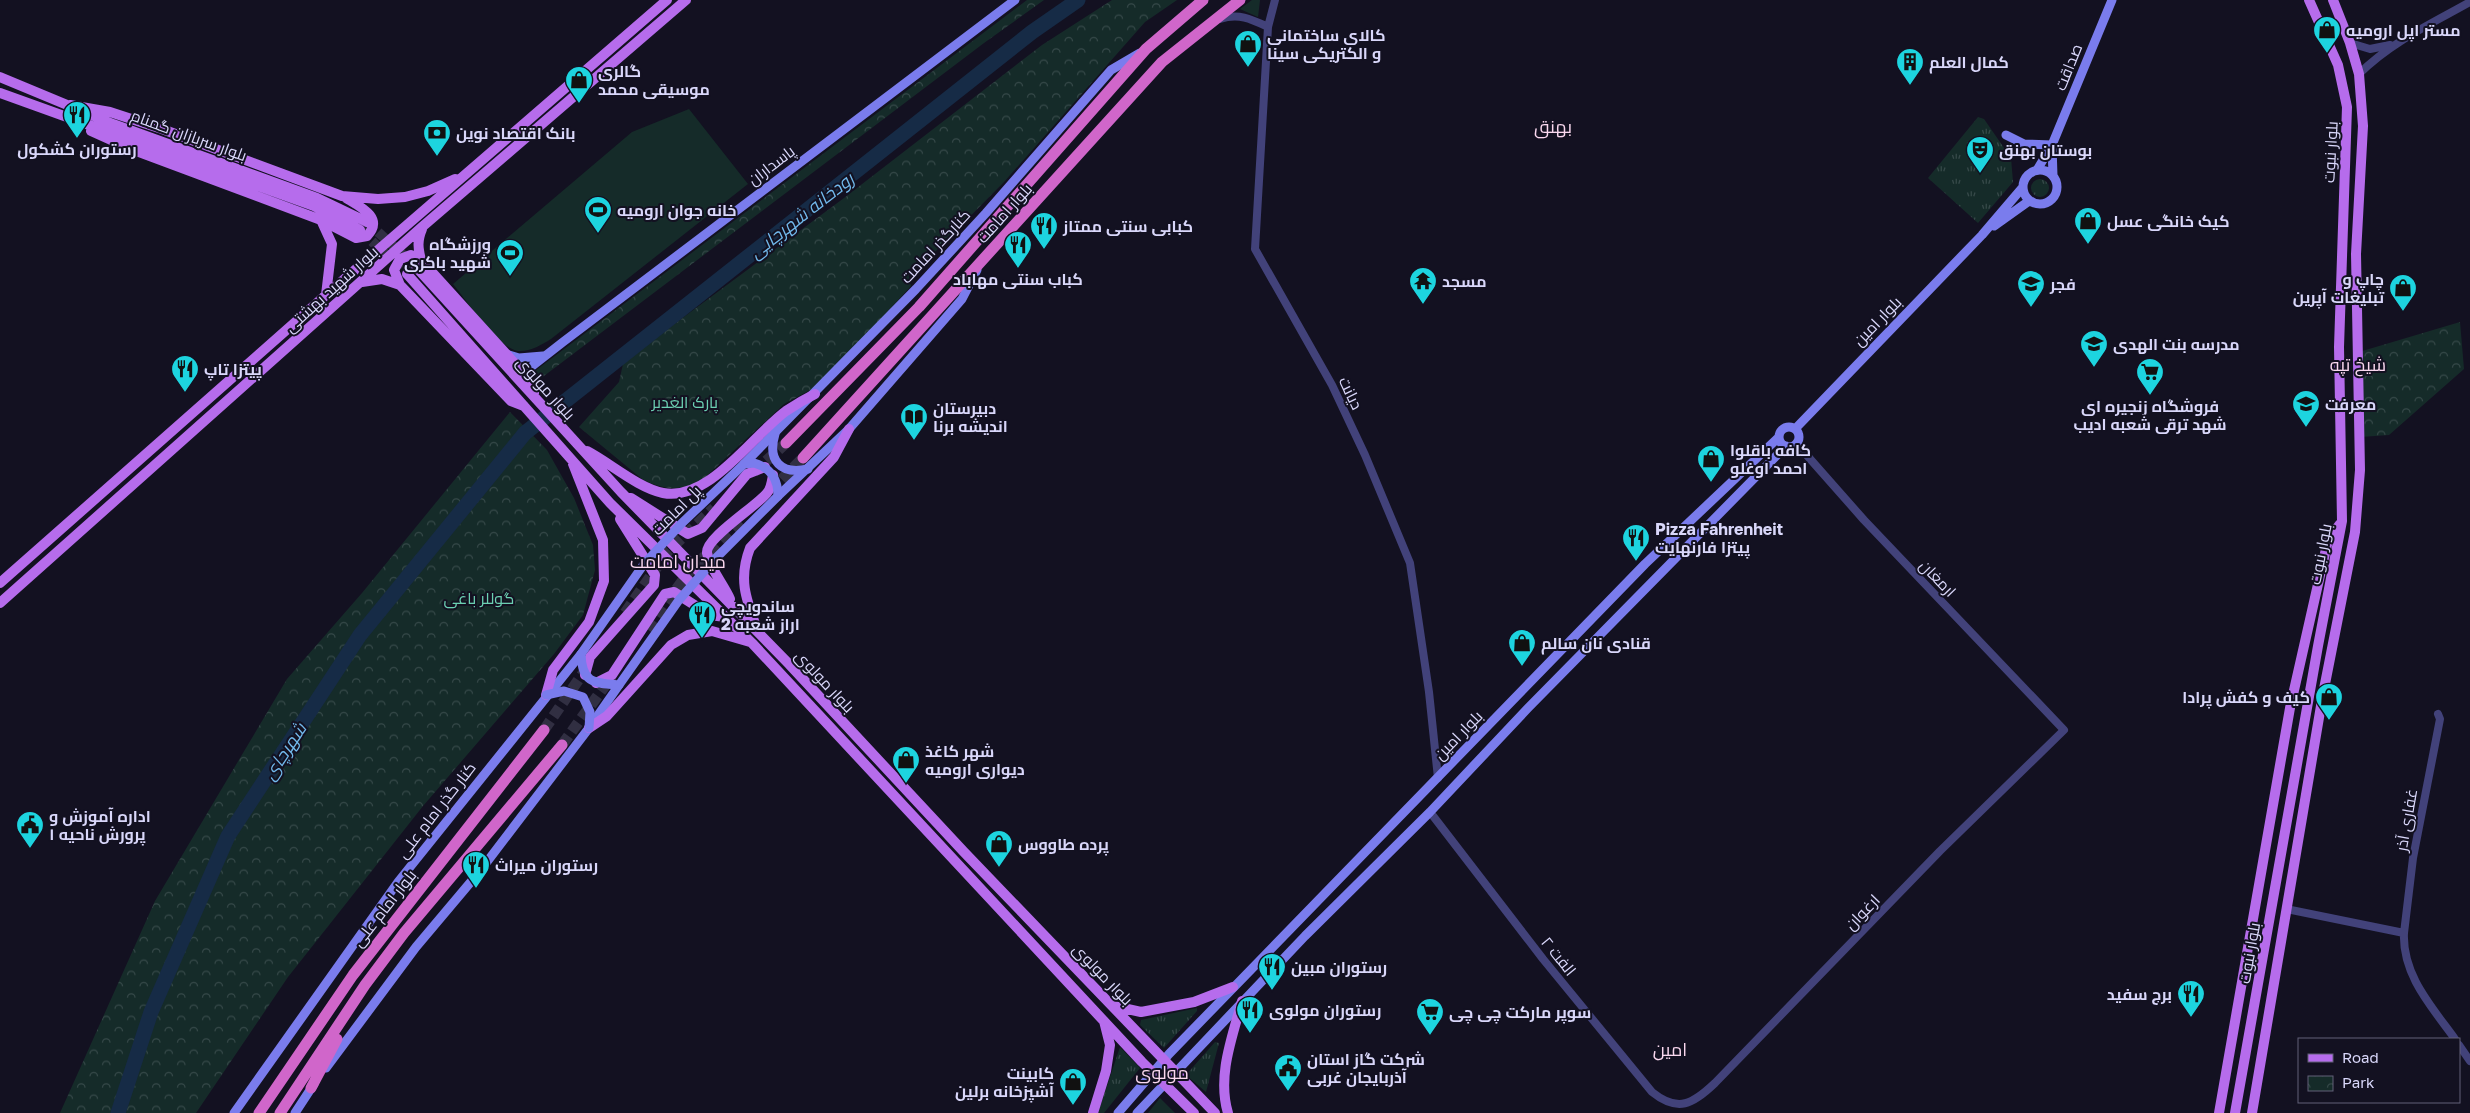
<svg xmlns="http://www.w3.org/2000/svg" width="2470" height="1113" viewBox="0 0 2470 1113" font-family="'Golos Text',Cairo,sans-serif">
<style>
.grass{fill:url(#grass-tufts)}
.park{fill:url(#park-crowns)}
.garden{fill:#152b29}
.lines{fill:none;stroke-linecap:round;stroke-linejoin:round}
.river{stroke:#162b46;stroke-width:15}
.primary-tunnel{stroke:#312f42;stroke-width:10;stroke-dasharray:10 5;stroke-linecap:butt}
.trunk-tunnel{stroke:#312f42;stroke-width:11;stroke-dasharray:11 5.5;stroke-linecap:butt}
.tertiary{stroke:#42427a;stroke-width:8}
.secondary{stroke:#7a7ced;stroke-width:9}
.primary{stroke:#b66cec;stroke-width:10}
.trunk{stroke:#d066ca;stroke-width:11}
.secondary-bridge{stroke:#7a7ced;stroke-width:9}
.labels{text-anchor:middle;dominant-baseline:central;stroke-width:4;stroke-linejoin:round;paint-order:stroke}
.poi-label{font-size:16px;font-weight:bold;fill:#d9d7fa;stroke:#131121;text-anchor:start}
.street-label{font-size:16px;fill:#d9d7fa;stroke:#131121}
.park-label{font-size:16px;fill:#6cd0b3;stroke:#131121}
.neighbourhood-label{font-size:18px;fill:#fad8ef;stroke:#131121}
.water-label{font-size:18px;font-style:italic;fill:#72b9ec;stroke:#131121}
</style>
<defs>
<pattern id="grass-tufts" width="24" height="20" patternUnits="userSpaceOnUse" patternTransform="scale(1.25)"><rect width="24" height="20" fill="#152b29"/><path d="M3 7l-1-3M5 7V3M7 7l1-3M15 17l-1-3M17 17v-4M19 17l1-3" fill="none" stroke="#364949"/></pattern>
<pattern id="park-crowns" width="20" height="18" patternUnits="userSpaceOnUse" patternTransform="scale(1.25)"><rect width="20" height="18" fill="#152b29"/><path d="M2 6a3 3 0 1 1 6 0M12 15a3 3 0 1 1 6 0" fill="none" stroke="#364949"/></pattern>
</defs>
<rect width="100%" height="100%" fill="#131121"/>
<path class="grass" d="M1252,0H1260L1258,17L1240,9Z
M1978,117L1984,119L2011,158L2013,182L1978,223L1928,178Z
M2031 188a9 9 0 1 1 18 0a9 9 0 1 1-18 0Z
M1197,1008V1011L1164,1048L1140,1025L1141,1020Z
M1215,1042L1219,1043L1206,1092L1186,1075Z
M1120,1047L1140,1068L1104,1113H1098Z
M1160,1098L1175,1113H1148Z"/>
<path class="park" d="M1027,0H1044L984,43L536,382L531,374Z
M1112,0H1177L1145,22L1004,182L927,260H920L912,266L908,273L911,286L846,357L812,389L784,404L700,482C679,491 663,490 642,479L579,427L619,382L623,364L630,357L844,198L1042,45Z
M2460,322L2464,369L2389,435L2360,437L2359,352Z
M510,412L547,450L574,498L593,545L595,570L583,615L554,654L423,806L288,977L196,1113H60L155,901L287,679L362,593Z"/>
<path class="garden" d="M689,109L748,184L551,339C541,345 530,352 518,351C498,348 466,300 453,284L632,132Z"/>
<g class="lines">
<path class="river" d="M118,1113L151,1012L228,836L360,635L525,433L1032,32L1078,0"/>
<path class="primary-tunnel" d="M367,222L416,267
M361,231L407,274"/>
<path class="trunk-tunnel" d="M754,472L786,443
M770,491L803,458
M625,613L668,551L714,508
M647,629L689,572L741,520
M544,730L588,666
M562,745L612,676"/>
<path class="tertiary" d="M1275,0L1268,27L1255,249L1332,385L1365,455L1410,563L1429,692L1438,778
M1220,19C1239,13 1251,19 1268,27
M2350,43L2370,49L2390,45
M2359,74C2391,42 2431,24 2470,2
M1430,812L1543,959L1652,1092C1678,1113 1693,1104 1715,1083L1940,851L2064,730L1864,520L1796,443
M2286,909L2404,933C2402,975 2432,1007 2455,1039
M2404,933L2413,858L2440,719L2438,714
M2459,1045L2470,1061"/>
<path class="secondary" d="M2006,135L2024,144L2052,145
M2052,146L2053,176
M2023 187a17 17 0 1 1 34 0a17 17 0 1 1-34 0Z
M2037,170L2052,145L2112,0
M1994,226L2029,201
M506,354L519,358L543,356
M527,377L531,367L563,342L1015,0
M1779 437a10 10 0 1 1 20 0a10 10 0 1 1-20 0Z
M1795,429L1982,235L2023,187
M744,464L916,289L986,213L1111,70L1140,53
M778,496L849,429L962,299L977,270
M326,1068L416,947L480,871L589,728L619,685
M234,1113L398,882L581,654
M295,1113L314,1084
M1118,1113L1169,1054L1645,564L1779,437
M1137,1113L1305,936L1430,812L1528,708L1786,446"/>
<path class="primary" d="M0,77L113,124L317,198L367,222
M0,93L314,206L360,230
M70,105L110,112L162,129L342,196L378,199L405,197L428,191L455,179
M91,131L131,149L321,220L332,244L326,295
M321,220L356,238L367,236C384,218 361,207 346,198
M422,229C417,241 418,248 421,260L527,377L534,393
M416,267L621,492L789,664L964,852L1215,1113
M407,274L610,503L752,643L1142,1062L1194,1113
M362,282L382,279L400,285L511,401L524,406
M400,285L394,270L400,259L411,255L421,260
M587,451C610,463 638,488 663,493C709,502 752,436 786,411C795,405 805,399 815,394
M631,498L688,534L702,528L747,474L765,467
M0,583L326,295L667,0
M730,599C724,585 710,569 707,553C705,538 757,506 767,493C771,489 772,481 773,475
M0,603L422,227L686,0
M757,629C746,599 738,579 750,548L834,457L849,429
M585,675L590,657L654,585L655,575L620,519
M596,683L612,675L665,594L674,592L710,615L725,617
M546,695L553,670L589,622L604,581L603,540L573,464
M589,728L607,716L671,645L688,635L712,631L750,642
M1114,1006L1141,1012L1194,1002L1233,987
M1093,1113L1106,1071L1110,1045L1104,1021
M1228,1113C1217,1076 1232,1038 1242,1001
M2219,1113L2290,708L2328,540L2340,524
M2235,1113L2318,646L2342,521L2339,347L2347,107L2338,65L2309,0
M2252,1113L2323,694L2355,532L2360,470L2356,254L2363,126L2359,74L2350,43L2333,0"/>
<path class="trunk" d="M786,443L919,307L1146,49L1203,0
M803,458L1162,62L1240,0
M311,1088L337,1039
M259,1113L353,975L544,730
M280,1113L365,985L404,933L562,745"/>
<path class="secondary-bridge" d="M775,434C767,461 781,475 808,469
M754,463C771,468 778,479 778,496L715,559L679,600L619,685C593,683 582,683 581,654L644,564L682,523L744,464Z
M546,695L564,691L583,697L590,712L589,728"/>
</g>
<defs>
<symbol id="shop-pin" viewBox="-11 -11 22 30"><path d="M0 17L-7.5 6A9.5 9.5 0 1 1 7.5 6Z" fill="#1dd4df" stroke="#131121"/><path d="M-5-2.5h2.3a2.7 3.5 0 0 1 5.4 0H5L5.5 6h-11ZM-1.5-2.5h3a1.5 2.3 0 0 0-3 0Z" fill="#111"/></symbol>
<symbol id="building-pin" viewBox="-11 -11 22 30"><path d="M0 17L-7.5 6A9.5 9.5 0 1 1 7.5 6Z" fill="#1dd4df" stroke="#131121"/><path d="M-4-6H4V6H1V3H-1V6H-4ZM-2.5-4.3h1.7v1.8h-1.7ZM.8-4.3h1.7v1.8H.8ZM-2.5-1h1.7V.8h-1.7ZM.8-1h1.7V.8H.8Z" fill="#111"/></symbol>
<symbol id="restaurant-pin" viewBox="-11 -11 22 30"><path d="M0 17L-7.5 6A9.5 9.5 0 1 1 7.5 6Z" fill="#1dd4df" stroke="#131121"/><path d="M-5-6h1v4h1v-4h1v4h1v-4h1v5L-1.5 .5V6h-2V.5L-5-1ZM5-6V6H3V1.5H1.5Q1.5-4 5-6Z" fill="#111"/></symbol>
<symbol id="bank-pin" viewBox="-11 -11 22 30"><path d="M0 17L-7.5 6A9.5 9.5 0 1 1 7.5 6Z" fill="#1dd4df" stroke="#131121"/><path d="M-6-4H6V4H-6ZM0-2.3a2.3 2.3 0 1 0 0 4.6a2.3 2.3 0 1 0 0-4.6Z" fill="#111"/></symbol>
<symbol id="theatre-pin" viewBox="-11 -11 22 30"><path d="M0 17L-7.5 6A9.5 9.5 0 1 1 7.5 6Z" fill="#1dd4df" stroke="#131121"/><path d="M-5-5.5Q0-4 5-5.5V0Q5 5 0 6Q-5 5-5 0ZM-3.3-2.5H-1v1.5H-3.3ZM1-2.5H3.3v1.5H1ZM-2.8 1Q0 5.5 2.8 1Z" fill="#111"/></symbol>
<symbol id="stadium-pin" viewBox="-11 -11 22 30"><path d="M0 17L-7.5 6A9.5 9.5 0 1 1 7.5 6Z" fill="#1dd4df" stroke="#131121"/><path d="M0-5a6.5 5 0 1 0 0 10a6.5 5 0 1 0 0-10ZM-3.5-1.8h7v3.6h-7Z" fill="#111"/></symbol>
<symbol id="temple-pin" viewBox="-11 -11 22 30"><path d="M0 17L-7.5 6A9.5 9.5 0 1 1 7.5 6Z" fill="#1dd4df" stroke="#131121"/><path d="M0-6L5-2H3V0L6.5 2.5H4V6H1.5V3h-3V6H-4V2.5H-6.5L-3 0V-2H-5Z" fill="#111"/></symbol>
<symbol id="school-pin" viewBox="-11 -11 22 30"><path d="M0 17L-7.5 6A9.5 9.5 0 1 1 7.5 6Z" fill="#1dd4df" stroke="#131121"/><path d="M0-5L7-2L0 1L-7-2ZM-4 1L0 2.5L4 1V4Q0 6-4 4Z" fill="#111"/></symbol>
<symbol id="supermarket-pin" viewBox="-11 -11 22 30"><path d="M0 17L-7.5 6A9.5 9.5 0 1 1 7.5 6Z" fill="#1dd4df" stroke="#131121"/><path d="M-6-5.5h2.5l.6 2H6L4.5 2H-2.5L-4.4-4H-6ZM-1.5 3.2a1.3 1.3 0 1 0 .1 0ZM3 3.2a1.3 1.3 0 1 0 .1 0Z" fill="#111"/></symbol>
<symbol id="library-pin" viewBox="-11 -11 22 30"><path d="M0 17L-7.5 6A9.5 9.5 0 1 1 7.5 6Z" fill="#1dd4df" stroke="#131121"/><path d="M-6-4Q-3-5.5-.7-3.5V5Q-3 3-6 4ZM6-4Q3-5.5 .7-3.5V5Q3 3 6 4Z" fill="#111"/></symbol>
<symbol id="civic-pin" viewBox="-11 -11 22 30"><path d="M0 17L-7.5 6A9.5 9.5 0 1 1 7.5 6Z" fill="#1dd4df" stroke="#131121"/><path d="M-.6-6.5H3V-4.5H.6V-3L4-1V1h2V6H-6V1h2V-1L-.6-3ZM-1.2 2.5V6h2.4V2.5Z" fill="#111"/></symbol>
</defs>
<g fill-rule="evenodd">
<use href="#shop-pin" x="2311" y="14" width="32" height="43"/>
<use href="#shop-pin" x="1232" y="28" width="32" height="43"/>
<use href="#building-pin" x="1894" y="46" width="32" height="43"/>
<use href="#shop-pin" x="563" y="64" width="32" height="43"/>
<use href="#restaurant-pin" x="61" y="99" width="32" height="43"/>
<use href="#bank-pin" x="421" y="117" width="32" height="43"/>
<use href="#theatre-pin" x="1964" y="134" width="32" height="43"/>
<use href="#stadium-pin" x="582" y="194" width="32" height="43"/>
<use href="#shop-pin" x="2072" y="205" width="32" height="43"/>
<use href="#restaurant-pin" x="1028" y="210" width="32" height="43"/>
<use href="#restaurant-pin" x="1002" y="229" width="32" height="43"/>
<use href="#stadium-pin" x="494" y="237" width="32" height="43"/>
<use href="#temple-pin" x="1407" y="265" width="32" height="43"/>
<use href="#school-pin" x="2015" y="268" width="32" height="43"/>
<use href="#shop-pin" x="2387" y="272" width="32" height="43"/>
<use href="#school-pin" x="2078" y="328" width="32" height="43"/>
<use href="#restaurant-pin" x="169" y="353" width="32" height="43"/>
<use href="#supermarket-pin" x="2134" y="356" width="32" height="43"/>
<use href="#school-pin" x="2290" y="388" width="32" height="43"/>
<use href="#library-pin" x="898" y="401" width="32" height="43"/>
<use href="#shop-pin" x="1695" y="443" width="32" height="43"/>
<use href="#restaurant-pin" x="1620" y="522" width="32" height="43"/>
<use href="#restaurant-pin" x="686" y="599" width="32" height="43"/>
<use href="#shop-pin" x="1506" y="627" width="32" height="43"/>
<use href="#shop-pin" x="2313" y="681" width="32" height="43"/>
<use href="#shop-pin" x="890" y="744" width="32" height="43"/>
<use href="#civic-pin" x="14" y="809" width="32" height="43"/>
<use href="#shop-pin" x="983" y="828" width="32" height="43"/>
<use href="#restaurant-pin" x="460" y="849" width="32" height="43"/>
<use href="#restaurant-pin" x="1256" y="951" width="32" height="43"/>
<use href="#restaurant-pin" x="2175" y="978" width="32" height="43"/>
<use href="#restaurant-pin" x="1234" y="994" width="32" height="43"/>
<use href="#supermarket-pin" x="1414" y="996" width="32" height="43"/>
<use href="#civic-pin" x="1272" y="1052" width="32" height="43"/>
<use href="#shop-pin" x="1057" y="1066" width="32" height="43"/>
</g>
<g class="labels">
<g class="poi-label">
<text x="2346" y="30">مستر اپل ارومیه</text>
<text x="1267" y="35">کالای ساختمانی<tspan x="1267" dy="18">و الکتریکی سینا</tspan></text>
<text x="1929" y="62">کمال العلم</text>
<text x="598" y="71">گالری<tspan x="598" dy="18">موسیقی محمد</tspan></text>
<text x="456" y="133">بانک اقتصاد نوین</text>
<text x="77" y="149" text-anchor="middle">رستوران کشکول</text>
<text x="1999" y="150">بوستان بهنق</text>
<text x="617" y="210">خانه جوان ارومیه</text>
<text x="2107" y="221">کیک خانگی عسل</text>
<text x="1063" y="226">کبابی سنتی ممتاز</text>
<text x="491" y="244" text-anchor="end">ورزشگاه<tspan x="491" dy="18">شهید باکری</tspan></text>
<text x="1018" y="279" text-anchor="middle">کباب سنتی مهاباد</text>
<text x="2384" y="279" text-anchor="end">چاپ و<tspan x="2384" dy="18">تبلیغات آپرین</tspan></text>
<text x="1442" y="281">مسجد</text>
<text x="2050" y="284">فجر</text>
<text x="2113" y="344">مدرسه بنت الهدی</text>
<text x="204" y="369">پیتزا تاپ</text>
<text x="2325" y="404">معرفت</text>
<text x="2150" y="406" text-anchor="middle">فروشگاه زنجیره ای<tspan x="2150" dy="18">شهد ترقی شعبه ادیب</tspan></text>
<text x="933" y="408">دبیرستان<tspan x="933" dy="18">اندیشه برنا</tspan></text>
<text x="1730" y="450">کافه باقلوا<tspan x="1730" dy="18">احمد اوغلو</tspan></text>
<text x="1655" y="529">Pizza Fahrenheit<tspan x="1655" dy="18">پیتزا فارنهایت</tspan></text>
<text x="721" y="606">ساندویچی<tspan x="721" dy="18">اراز شعبه 2</tspan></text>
<text x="1541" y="643">قنادی نان سالم</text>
<text x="2310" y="697" text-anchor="end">کیف و کفش پرادا</text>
<text x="925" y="751">شهر کاغذ<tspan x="925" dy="18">دیواری ارومیه</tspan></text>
<text x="49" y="816">اداره آموزش و<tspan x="49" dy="18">پرورش ناحیه ۱</tspan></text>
<text x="1018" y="844">پرده طاووس</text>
<text x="495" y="865">رستوران میراث</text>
<text x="1291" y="967">رستوران مبین</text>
<text x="2172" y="994" text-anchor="end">برج سفید</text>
<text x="1269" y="1010">رستوران مولوی</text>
<text x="1449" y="1012">سوپر مارکت چی چی</text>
<text x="1307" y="1059">شرکت گاز استان<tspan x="1307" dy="18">آذربایجان غربی</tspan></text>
<text x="1054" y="1073" text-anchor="end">کابینت<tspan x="1054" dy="18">آشپزخانه برلین</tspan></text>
</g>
<g class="street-label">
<text transform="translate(2068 67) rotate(-68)">صداقت</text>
<text transform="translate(189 135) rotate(20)">بلوار سربازان گمنام</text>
<text transform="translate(2330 152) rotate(-87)">بلوار نبوت</text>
<text transform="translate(771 165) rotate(-37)">پاسداران</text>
<text transform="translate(1004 213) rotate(-48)">بلوار امامت</text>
<text transform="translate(935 246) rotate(-47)">کنارگذر امامت</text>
<text transform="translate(331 289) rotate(-42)">بلوار شهید بهشتی</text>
<text transform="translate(1877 321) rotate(-46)">بلوار امین</text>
<text transform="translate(546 388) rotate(48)">بلوار مولوی</text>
<text transform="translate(1351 393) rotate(64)">دیانت</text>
<text transform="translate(676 510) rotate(-45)">پل امامت</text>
<text transform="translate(2320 554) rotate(-79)">بلوار نبوت</text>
<text transform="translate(1938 578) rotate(46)">ارمغان</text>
<text transform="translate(825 681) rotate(47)">بلوار مولوی</text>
<text transform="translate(1458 735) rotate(-46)">بلوار امین</text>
<text transform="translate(436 810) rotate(-52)">کنار گذر امام علی</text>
<text transform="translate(2406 820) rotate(-80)">غفاری آذر</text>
<text transform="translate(384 908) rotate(-52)">بلوار امام علی</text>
<text transform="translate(1862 912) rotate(-46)">ارغوان</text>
<text transform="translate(2249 953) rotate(-80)">بلوار نبوت</text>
<text transform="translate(1559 956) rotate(51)">الفت ۲</text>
<text transform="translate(1103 974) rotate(46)">بلوار مولوی</text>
</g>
<g class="park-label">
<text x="685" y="402">پارک الغدیر</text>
<text x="479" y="598">گوللر باغی</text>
</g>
<g class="neighbourhood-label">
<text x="1553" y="126">بهنق</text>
<text x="2358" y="364">شیخ تپه</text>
<text x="678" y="561">میدان امامت</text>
<text x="1670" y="1049">امین</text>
<text x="1162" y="1072">مولوی</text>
</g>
<g class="water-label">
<text transform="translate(801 215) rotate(-38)">رودخانه شهرچایی</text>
<text transform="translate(284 751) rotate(-57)">شهرچای</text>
</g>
</g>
<rect x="2298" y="1038" width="162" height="65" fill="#131121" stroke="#626078"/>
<rect x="2308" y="1054" width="25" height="8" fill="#b66cec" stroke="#626078"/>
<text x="2342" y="1063" font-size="15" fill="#d9d7fa">Road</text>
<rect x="2308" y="1076" width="25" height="15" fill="url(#park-crowns)" stroke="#626078"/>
<text x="2342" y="1088" font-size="15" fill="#d9d7fa">Park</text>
</svg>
